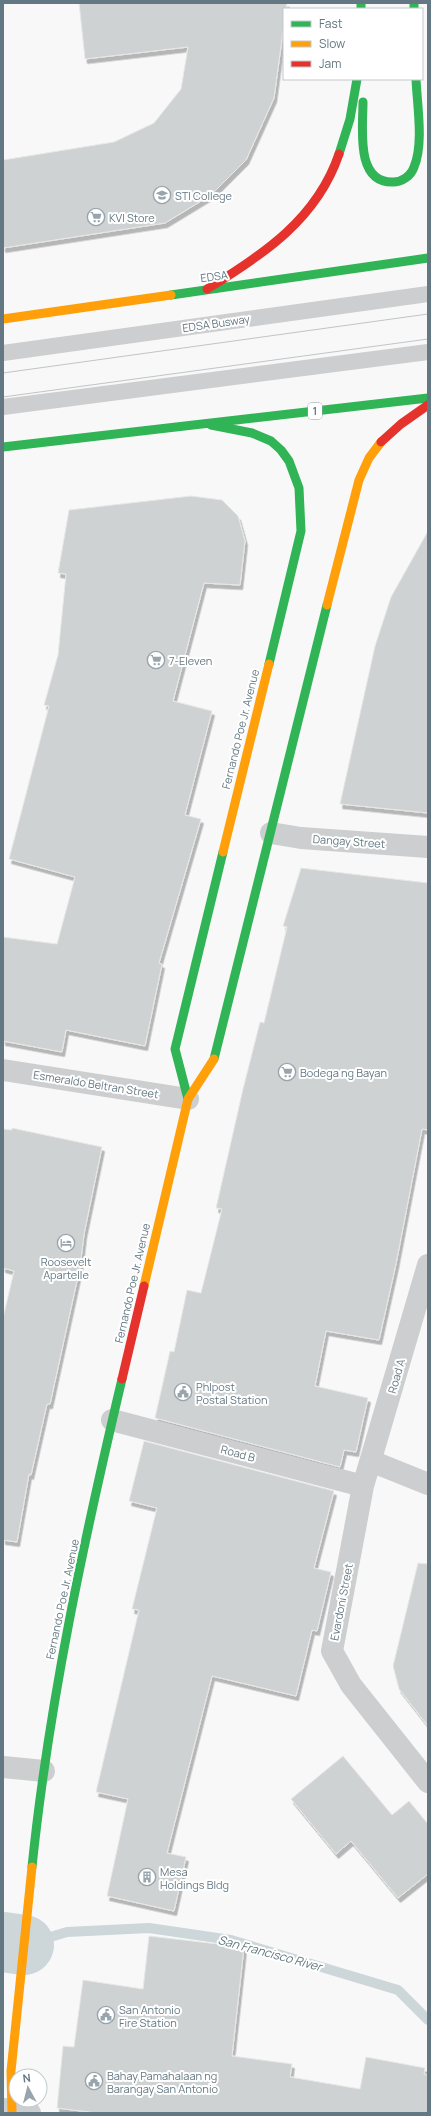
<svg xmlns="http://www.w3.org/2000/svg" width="431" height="2116" viewBox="0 0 431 2116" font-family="Manrope,sans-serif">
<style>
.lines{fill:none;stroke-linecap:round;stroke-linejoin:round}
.stream{stroke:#cdd6d8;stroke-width:10}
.river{stroke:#cdd6d8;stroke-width:60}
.building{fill:#cfd2d3;stroke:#e8e8e8;filter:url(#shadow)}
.lane{stroke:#cdcecf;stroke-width:16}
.street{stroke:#cdcecf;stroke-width:22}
.fast{stroke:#30b455;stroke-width:9}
.slow{stroke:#ff9f0a;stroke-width:9}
.jam{stroke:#e5322d;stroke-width:9}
.tram{stroke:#c2c4c5;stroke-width:1}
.labels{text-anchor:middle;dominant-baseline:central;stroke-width:4;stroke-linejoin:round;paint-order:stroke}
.shield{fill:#fff;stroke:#92a0a8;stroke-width:1}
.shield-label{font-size:10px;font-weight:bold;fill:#647883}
.poi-label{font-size:11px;fill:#647883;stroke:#fff;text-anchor:start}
.street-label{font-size:11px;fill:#647883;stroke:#fff}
.water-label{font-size:12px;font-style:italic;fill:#5f777c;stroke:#fff}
</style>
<defs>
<filter id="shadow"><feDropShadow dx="2.5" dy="4.5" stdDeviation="0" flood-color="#0004"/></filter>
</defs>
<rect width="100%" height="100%" fill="#f8f8f8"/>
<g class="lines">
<path class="stream" d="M24,1945L67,1932L149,1928L231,1940L398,1990L428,2020"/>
<path class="river" d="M3,1942L24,1945"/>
</g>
<path class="building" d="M79,3H287L286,9H284V24L274,98L246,160L211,195L165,223L3,248V160L114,142L154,123L181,89L188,47L85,59Z
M191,496L222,500L238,516L245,541L240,585L204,583L173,701L212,711L185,815L201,819L159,963L162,964L145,1046L66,1030L62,1052L3,1041V937L57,944L75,877L9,859L49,706L44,705L58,655L66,574L58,573L69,510Z
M428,531V813L340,804L375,646L391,597Z
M301,868L428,883V1130L422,1129L396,1264L379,1340L326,1331L315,1386L368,1398L356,1452L344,1450L340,1467L155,1418L170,1351L174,1352L187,1290L201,1293L222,1209L216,1208L243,1089L260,1022L264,1023L287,927L283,926Z
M12,1128L102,1147L84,1234L80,1267L50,1404H47L31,1475L29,1474L17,1542L3,1540V1318L14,1271L3,1268V1129L12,1130Z
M144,1441L334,1491L314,1568L331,1572L317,1631L312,1630L296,1696L212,1676L167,1853L186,1857L174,1911L107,1896L128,1799L96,1792L139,1610L132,1609L157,1508L129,1501Z
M418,1563L428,1564V1726L399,1689L393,1666Z
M343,1756L392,1815L409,1801L428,1824V1874L398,1898L351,1841L336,1854L291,1799Z
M149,1936L244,1947L232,2056L292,2064L290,2077L360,2089L366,2057L425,2068L424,2074L428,2075V2113H97L57,2108L63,2046L74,2047L83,1980L143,1989Z"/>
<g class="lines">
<path class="lane" d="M3,353L428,294
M3,407L428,352"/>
<path class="street" d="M271,833L301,838L428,847
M3,1070L188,1099
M428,1265L363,1486L332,1651L351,1685L428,1782
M112,1420L363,1486
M371,1461L428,1484
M3,1767L44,1771
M3,2109L30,2113"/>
<path class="fast" d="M361,3V9
M414,3V9
M363,102C363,128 355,183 393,182C402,182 411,176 414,167C424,144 417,104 416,79
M339,154L350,119L357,79
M171,295L428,258
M211,425L252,433L271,441L281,450L289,461L299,488L301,531L269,664
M3,447L428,398
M214,1059L327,605
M188,1099L175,1049L223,852
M32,1867C49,1702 84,1540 122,1379"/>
<path class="slow" d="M3,319L171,295
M327,605L359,480L369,458L381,442
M223,852L269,664
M144,1286L188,1099L214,1059
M12,2113L11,2071L32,1867"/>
<path class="jam" d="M207,289C263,255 317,219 339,154
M381,442L401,424L428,405
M122,1379L144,1286"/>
<path class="tram" d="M3,373L428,314
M3,397L428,339"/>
</g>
<defs>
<symbol id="university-ring" viewBox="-11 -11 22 22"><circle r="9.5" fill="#fff" stroke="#98a5ac" stroke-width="1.5"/><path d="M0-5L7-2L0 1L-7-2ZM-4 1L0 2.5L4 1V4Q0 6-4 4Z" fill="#98a5ac"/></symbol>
<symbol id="supermarket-ring" viewBox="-11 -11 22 22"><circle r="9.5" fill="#fff" stroke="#98a5ac" stroke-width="1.5"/><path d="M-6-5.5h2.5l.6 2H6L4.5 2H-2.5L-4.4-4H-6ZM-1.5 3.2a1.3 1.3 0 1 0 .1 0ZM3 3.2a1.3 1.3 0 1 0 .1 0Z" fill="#98a5ac"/></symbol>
<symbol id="hotel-ring" viewBox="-11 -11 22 22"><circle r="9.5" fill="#fff" stroke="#98a5ac" stroke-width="1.5"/><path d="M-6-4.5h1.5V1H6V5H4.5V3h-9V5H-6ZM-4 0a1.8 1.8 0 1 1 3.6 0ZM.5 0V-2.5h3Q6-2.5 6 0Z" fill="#98a5ac"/></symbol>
<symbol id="civic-ring" viewBox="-11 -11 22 22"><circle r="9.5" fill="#fff" stroke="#98a5ac" stroke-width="1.5"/><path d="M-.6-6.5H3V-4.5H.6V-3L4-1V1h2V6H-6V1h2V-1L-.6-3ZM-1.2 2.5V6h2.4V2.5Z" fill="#98a5ac"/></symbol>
<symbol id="building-ring" viewBox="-11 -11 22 22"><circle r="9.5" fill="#fff" stroke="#98a5ac" stroke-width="1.5"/><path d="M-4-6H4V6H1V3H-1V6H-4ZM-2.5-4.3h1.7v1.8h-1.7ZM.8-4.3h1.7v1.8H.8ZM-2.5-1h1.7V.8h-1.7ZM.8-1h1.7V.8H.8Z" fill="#98a5ac"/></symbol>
</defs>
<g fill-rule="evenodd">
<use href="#university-ring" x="152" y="185" width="20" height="20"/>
<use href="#supermarket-ring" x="86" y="207" width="20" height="20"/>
<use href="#supermarket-ring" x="146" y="650" width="20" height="20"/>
<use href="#supermarket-ring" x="277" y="1062" width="20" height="20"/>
<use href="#hotel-ring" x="56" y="1233" width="20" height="20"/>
<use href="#civic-ring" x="173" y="1382" width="20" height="20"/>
<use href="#building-ring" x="137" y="1867" width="20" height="20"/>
<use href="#civic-ring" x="96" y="2005" width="20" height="20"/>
<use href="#civic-ring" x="84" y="2071" width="20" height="20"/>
</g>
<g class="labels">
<rect class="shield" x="308" y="403" width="14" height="16" rx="3"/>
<g class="shield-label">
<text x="315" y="411">1</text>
</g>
<g class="poi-label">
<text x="175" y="195">STI College</text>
<text x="109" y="217">KVI Store</text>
<text x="169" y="660">7-Eleven</text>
<text x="300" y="1072">Bodega ng Bayan</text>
<text x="66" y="1261" text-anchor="middle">Roosevelt<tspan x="66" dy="13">Apartelle</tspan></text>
<text x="196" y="1386">Phlpost<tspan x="196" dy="13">Postal Station</tspan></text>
<text x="160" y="1871">Mesa<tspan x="160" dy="13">Holdings Bldg</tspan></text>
<text x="119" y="2009">San Antonio<tspan x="119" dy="13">Fire Station</tspan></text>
<text x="107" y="2075">Bahay Pamahalaan ng<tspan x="107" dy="13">Barangay San Antonio</tspan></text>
</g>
<g class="street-label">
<text transform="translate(214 276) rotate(-8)">EDSA</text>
<text transform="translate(216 323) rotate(-8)">EDSA Busway</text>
<text transform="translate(240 729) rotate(-76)">Fernando Poe Jr. Avenue</text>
<text transform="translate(349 841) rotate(4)">Dangay Street</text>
<text transform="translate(96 1084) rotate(9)">Esmeraldo Beltran Street</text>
<text transform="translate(132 1283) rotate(-77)">Fernando Poe Jr. Avenue</text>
<text transform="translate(396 1376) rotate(-74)">Road A</text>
<text transform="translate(238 1453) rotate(15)">Road B</text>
<text transform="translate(62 1599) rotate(-78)">Fernando Poe Jr. Avenue</text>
<text transform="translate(341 1602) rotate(-79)">Evardoni Street</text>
</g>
<g class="water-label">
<text transform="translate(270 1953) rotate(15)">San Francisco River</text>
</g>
</g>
<rect width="431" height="2116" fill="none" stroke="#647883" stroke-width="8"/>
<rect x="283" y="8" width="140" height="72" fill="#ffffff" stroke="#c1c9cd"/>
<rect x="291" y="21" width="20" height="6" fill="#30b455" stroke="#c1c9cd"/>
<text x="319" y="28" font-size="12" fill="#647883">Fast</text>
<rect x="291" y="41" width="20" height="6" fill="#ff9f0a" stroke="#c1c9cd"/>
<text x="319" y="48" font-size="12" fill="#647883">Slow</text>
<rect x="291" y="61" width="20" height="6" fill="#e5322d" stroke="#c1c9cd"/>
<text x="319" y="68" font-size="12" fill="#647883">Jam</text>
<g transform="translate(28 2088) rotate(353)"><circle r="19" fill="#ffffff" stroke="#c1c9cd"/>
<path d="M0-3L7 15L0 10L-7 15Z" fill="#98a5ac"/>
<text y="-6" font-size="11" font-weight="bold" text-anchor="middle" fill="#647883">N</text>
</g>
</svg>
